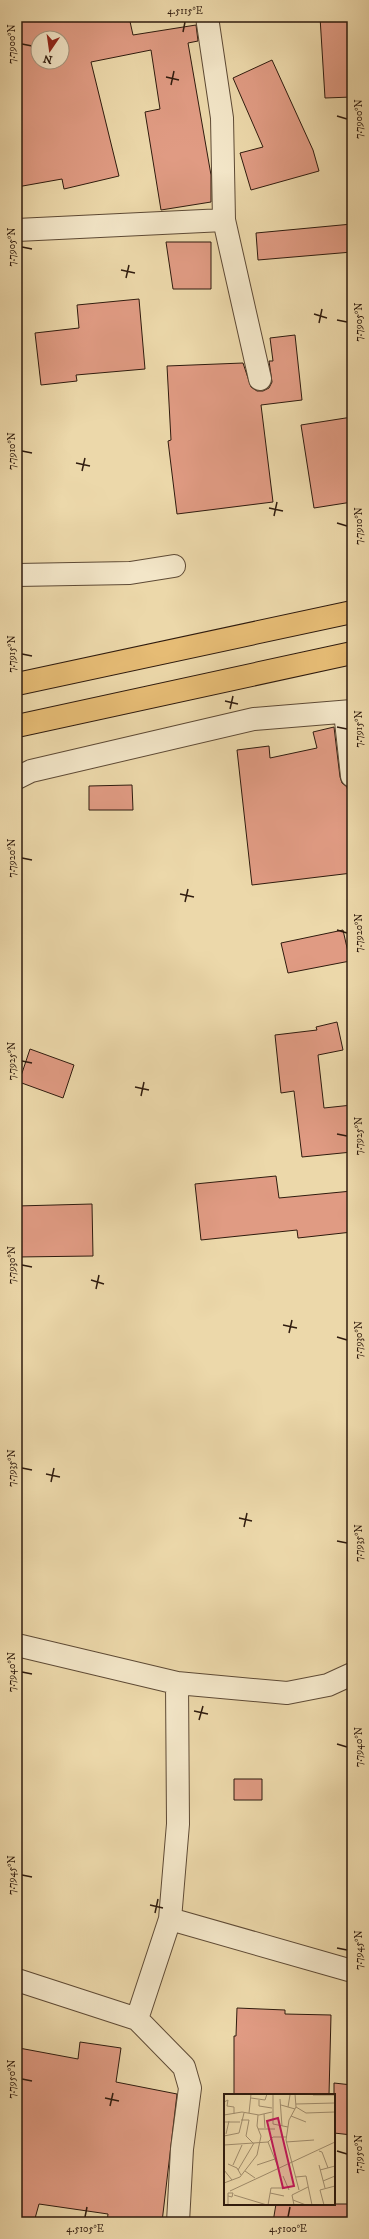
<svg xmlns="http://www.w3.org/2000/svg" width="369" height="2239" viewBox="0 0 369 2239" font-family="'IM FELL DW Pica',serif">
<style>
.building{fill:#e09b83;stroke:#2f1b0e;fill-rule:evenodd}
.lines{fill:none;stroke-linecap:round;stroke-linejoin:round}
.street-casing{stroke:#5e4a35;stroke-width:24}
.highway-casing{stroke:#2f1b0e;stroke-width:24}
.street{stroke:#f3e6c8;stroke-width:22}
.highway{stroke:#e6bc75;stroke-width:22}
.ticks{fill:none;stroke:#2f1b0e;stroke-width:1.5}
.inset-road{fill:none;stroke:#a08c6c;stroke-width:1}
.view{fill:#c2185b;fill-opacity:0.15;stroke:#c2185b;stroke-width:2}
.inset-edge{fill:none;stroke:#2f1b0e;stroke-width:2}
.neatline{fill:none;stroke:#2f1b0e;stroke-width:1.5}
.ticks-label{font-size:10px;text-anchor:middle;fill:#2f1b0e}
</style>
<rect width="100%" height="100%" fill="#ecd8aa"/>
<filter id="stains"><feTurbulence type="fractalNoise" baseFrequency=".005" numOctaves="4"/><feColorMatrix values="0 0 0 0 .2 0 0 0 0 .09 0 0 0 0 .02 0 0 0 .5 -.17"/></filter>
<radialGradient id="worn" r=".72"><stop offset=".6" stop-color="#630" stop-opacity="0"/><stop offset="1" stop-color="#630" stop-opacity=".3"/></radialGradient>
<path class="building" d="M17,17H129L133,35L196,25L198,41L188,43L211,175V202L161,210L145,112L160,109L151,50L91,62L119,176L64,189L62,179L17,187ZM38,38H62V62H38Z
M320,17H352V97L325,98Z
M272,60L313,150L319,171L251,190L240,153L263,147L233,78Z
M352,224V252L258,260L256,233Z
M166,242H211V289H173Z
M139,299L145,369L76,375L77,381L41,385L35,333L79,328L77,305Z
M295,335L302,400L261,405L273,502L177,514L168,441L171,440L167,366L243,363L251,387L257,391H263L269,388L272,382L269,361H273L270,338Z
M352,417V502L314,508L301,425Z
M334,727L340,777L342,783L347,787L352,812V815L348,816L352,873L252,885L237,750L269,746L270,758L317,748L313,732Z
M132,785L133,810H89V786Z
M343,930L350,961L288,973L281,943Z
M337,1022L343,1050L318,1055L324,1108L352,1105V1152L302,1157L294,1091L281,1093L275,1035L317,1030L316,1027Z
M30,1049L74,1065L63,1098L19,1082Z
M276,1176L279,1198L352,1191V1232L298,1238L297,1230L201,1240L195,1184Z
M92,1204L93,1256L17,1257V1206Z
M234,1779H262V1800H234Z
M237,2008L285,2010V2014L331,2015L329,2095H234V2036H236Z
M80,2042L121,2048L116,2082L177,2094L162,2222H107L108,2214L39,2204L34,2222H17V2059L19,2048L78,2059Z
M334,2083L352,2085V2135L334,2133Z
M276,2204H352V2222H273Z"/>
<g class="lines">
<defs>
<path id="street" d="M207,17L222,118L224,220L260,379
M17,230L224,220
M17,575L130,573L174,566
M345,712L352,776
M17,778L31,771L254,719L352,711
M17,1645L177,1683L287,1693L328,1685L352,1674
M170,1919L352,1971
M17,1980L137,2019L184,2067L190,2088L182,2149L178,2222
M137,2019L170,1919L178,1824L177,1683"/>
<path id="highway" d="M17,684L352,612
M17,726L352,653"/>
</defs>
<use href="#street" class="street-casing"/>
<use href="#highway" class="highway-casing"/>
<use href="#street" class="street"/>
<use href="#highway" class="highway"/>
</g>
<path class="ticks" d="M183,32L185,22M22,44L32,46M166,77L179,80M171,85L174,71M337,116L347,119M22,247L32,249M121,270L135,273M126,278L129,265M314,314L327,318M337,320L347,322M319,323L322,309M22,451L32,453M76,463L90,466M82,471L85,458M269,508L283,511M274,516L277,502M337,523L347,526M22,654L32,656M225,701L238,704M230,709L233,696M337,727L347,729M22,858L32,860M180,894L194,897M185,902L188,889M337,930L347,933M22,1061L32,1063M135,1087L149,1090M141,1096L144,1082M337,1134L347,1136M22,1265L32,1267M91,1280L104,1284M96,1289L99,1275M283,1325L297,1328M289,1333L292,1320M337,1337L347,1340M22,1468L32,1470M46,1474L60,1477M51,1482L54,1468M239,1518L252,1521M244,1527L247,1513M337,1541L347,1543M22,1672L32,1674M194,1711L208,1714M199,1720L203,1706M337,1744L347,1747M22,1875L32,1877M150,1905L163,1908M155,1913L158,1899M337,1948L347,1950M22,2079L32,2081M105,2098L119,2101M110,2106L113,2093M337,2151L347,2154M85,2217L87,2207M288,2217L290,2207"/>
<g transform="translate(224 2094)">
<rect width="111" height="111" fill="#ecd8aa"/>
<path class="inset-road" d="M49,0V30L64,33M71,0L72,13L65,26L62,46L75,96M89,1H111M27,4L41,6L43,0M56,5L58,32M35,6V12L48,14M0,8L4,6L3,12L10,13V20M72,10L111,9M57,11L71,15M64,13L66,1M72,13L82,19L111,18M25,19L27,0M40,20L41,34M0,21L18,18L35,21L48,18M67,22L82,28M17,26H25L22,42L29,49M0,28H16M34,35H51M2,40L5,27M0,42L15,39L20,19M44,48L49,43H62M62,48L90,46M0,51L44,48L54,73M95,57L98,58L104,74M4,70L13,74L17,81M9,71L18,51M33,71L51,65M95,71L101,94M0,76L8,86M14,76L30,49M96,76L111,72M21,77L31,84M59,82L65,96M72,83L82,82L88,111M99,87L111,82M0,89L16,83L33,61L37,42L33,32L34,21M6,97L111,48M46,99L60,102M10,101L43,111M4,102L8,103L9,99H4V111M69,106L82,111M44,111L47,94H61M70,111L68,101L84,93M100,111L96,96L111,92"/>
<path class="view" d="M54,24L70,92L59,94L43,27Z"/>
<rect width="111" height="111" class="inset-edge"/>
</g>
<rect width="369" height="2239" fill="none" stroke="#ecd8aa" stroke-width="44"/>
<g transform="translate(50 50) rotate(193)"><circle r="19" fill="#f3e6c8" stroke="#a5957e"/>
<path d="M0-3L7 15L0 10L-7 15Z" fill="#8f2418"/>
<text y="-6" font-size="11" font-weight="bold" text-anchor="middle" fill="#2f1b0e">N</text>
</g>
<rect x="22" y="22" width="325" height="2195" class="neatline"/>
<g class="ticks-label">
<text x="185" y="14">4.5115°E</text>
<text transform="translate(11 44) rotate(-90)" y="4">7.7900°N</text>
<text transform="translate(358 119) rotate(-90)" y="4">7.7900°N</text>
<text transform="translate(11 247) rotate(-90)" y="4">7.7905°N</text>
<text transform="translate(358 322) rotate(-90)" y="4">7.7905°N</text>
<text transform="translate(11 451) rotate(-90)" y="4">7.7910°N</text>
<text transform="translate(358 526) rotate(-90)" y="4">7.7910°N</text>
<text transform="translate(11 654) rotate(-90)" y="4">7.7915°N</text>
<text transform="translate(358 729) rotate(-90)" y="4">7.7915°N</text>
<text transform="translate(11 858) rotate(-90)" y="4">7.7920°N</text>
<text transform="translate(358 933) rotate(-90)" y="4">7.7920°N</text>
<text transform="translate(11 1061) rotate(-90)" y="4">7.7925°N</text>
<text transform="translate(358 1136) rotate(-90)" y="4">7.7925°N</text>
<text transform="translate(11 1265) rotate(-90)" y="4">7.7930°N</text>
<text transform="translate(358 1340) rotate(-90)" y="4">7.7930°N</text>
<text transform="translate(11 1468) rotate(-90)" y="4">7.7935°N</text>
<text transform="translate(358 1543) rotate(-90)" y="4">7.7935°N</text>
<text transform="translate(11 1672) rotate(-90)" y="4">7.7940°N</text>
<text transform="translate(358 1747) rotate(-90)" y="4">7.7940°N</text>
<text transform="translate(11 1875) rotate(-90)" y="4">7.7945°N</text>
<text transform="translate(358 1950) rotate(-90)" y="4">7.7945°N</text>
<text transform="translate(11 2079) rotate(-90)" y="4">7.7950°N</text>
<text transform="translate(358 2154) rotate(-90)" y="4">7.7950°N</text>
<text x="85" y="2232">4.5105°E</text>
<text x="288" y="2232">4.5100°E</text>
</g>
<rect width="100%" height="100%" filter="url(#stains)"/>
<rect width="100%" height="100%" fill="url(#worn)"/>
</svg>
